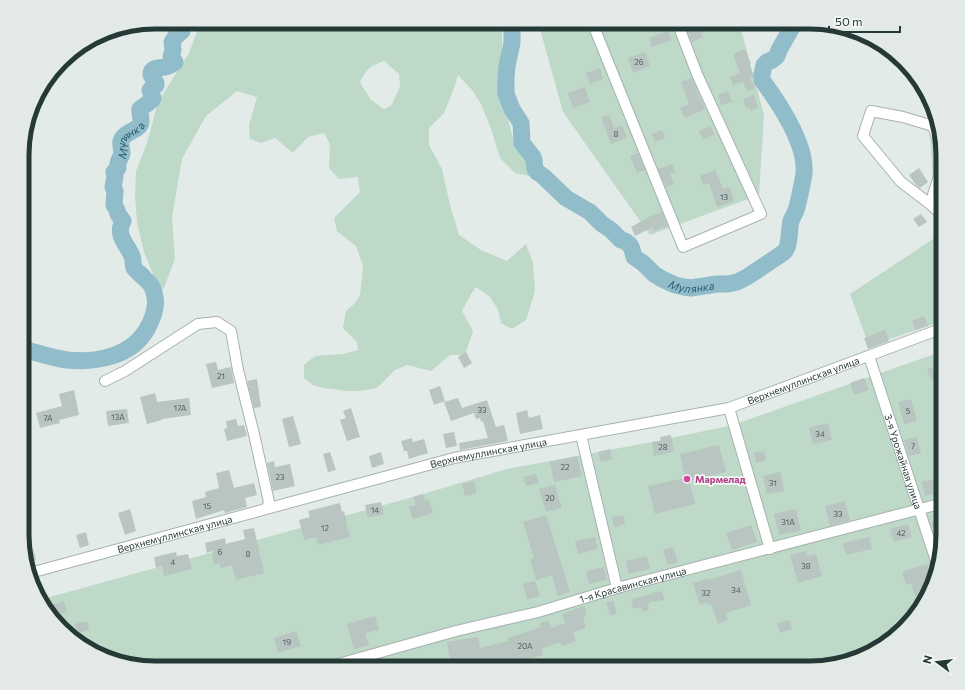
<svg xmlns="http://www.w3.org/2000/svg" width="965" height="690" viewBox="0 0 965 690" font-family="Commissioner,sans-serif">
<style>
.green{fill:#bed9c8;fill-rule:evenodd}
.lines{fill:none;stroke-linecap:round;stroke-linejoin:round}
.river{stroke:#91bcc9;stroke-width:17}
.building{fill:#b8c5c1}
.minor-casing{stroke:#a6b2af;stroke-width:12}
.minor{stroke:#fff;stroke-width:10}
.hotel-dot{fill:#d1479c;stroke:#f3f8f6;stroke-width:1.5}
.labels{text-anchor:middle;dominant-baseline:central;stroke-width:3.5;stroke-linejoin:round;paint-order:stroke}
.number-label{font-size:8px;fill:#4a5d59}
.street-label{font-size:10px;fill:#253a36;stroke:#f3f8f6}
.hotel-label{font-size:10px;font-weight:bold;fill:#b23c85;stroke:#f3f8f6;text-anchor:start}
.water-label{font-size:11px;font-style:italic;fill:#265c6e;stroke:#f3f8f6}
.rim{fill:none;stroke:#253a36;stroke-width:5}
</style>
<rect width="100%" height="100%" fill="#e3ebe8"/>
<path class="green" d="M204,22H502V67L500,82L502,95L506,106L507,115L513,139L523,152L530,159L532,166V172L529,176L515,173L500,158L491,129L481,104L472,90L458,75L454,88L444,113L429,128V145L442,169L450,205L459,235L481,250L507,261L526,244L533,263L535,291L526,320L512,329L501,323L498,309L489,296L476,287L471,294L462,311L473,331L465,355H450L431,371L407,365L395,370L377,388L360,391H347L324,388L313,385L304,378V365L315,356L343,354L358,350L357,342L343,328L346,311L355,303L360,295L363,266L356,246L337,231L334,218L360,192L358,177L339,179L329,168L330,144L324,133L308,137L293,153L275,138L261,143L250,139L249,125L257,97L237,91L206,116L182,159L172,217L175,259L163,290L153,274L144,252L137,222L135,195L136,171L147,143L158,102L189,53L198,29ZM384,61L399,74L400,87L391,106L384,109L371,100L360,82C368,67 369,67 384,61Z
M538,22H739L764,115L759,195L650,235L563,112Z
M928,95L943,147V321L869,346L850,294L936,237Z
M943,351V543L936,578L915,616L869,654L810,668H167L123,661L118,662L112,661L74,640L39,600L413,497L507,469L652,442L733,425Z"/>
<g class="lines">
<g class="river">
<path id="s1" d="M512,22V43L507,66L506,78V94L512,109L521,123L522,143L533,157L534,160L535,169L537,172L543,176L566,198L590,212L602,224L611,230L621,240L625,241L630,245L632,249L634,257L643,263L654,274L662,279L675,285L684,287L691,288L717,284H728L737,282L747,277L780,255C782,253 784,253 785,251C790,245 789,229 791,221C793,216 796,212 797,207C800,196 802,185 804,174C807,144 779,103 762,80V75L764,65L767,62L772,60L777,56L779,50L795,22"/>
<path id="s2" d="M23,349C38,353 52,358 67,360C97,363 132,356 147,329C152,320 157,307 155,297C154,290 151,283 145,279C142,275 137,272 134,268C132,264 134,260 132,256C127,244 115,235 123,221L118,214L117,210L114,205L115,191L113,187L115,177L114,172L118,168C116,162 121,159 122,153C122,149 120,145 121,141C124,132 138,130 140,125C143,121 139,114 140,109L152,100L153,98L150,90L156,85V83C155,81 151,77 151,74C151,67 161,68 165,67C169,66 172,65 175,62L171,57L173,50L172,42L176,36L182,31L183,22"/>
</g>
</g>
<path class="building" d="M692,22H697L703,37L692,42L685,25Z
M668,31L672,40L652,47L649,38Z
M745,49L751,64L749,65L754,76L750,78L755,88L747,91L743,82L733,85L730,77L740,73L733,54Z
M645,52L650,66L633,73L628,58Z
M600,68L603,79L590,84L586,73Z
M692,78L700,99H701L705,109L685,118L680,108L689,104L681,82Z
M585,87L590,102L573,108L568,93Z
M728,91L732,102L721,105L718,95Z
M754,95L758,108L750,110L749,107L746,108L743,99Z
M609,115L614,128L622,125L627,138L611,144L601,117Z
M710,126L714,134L703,140L699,131Z
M662,130L665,138L655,142L652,134Z
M638,153L645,170L637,173L630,156Z
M672,164L675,172L670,174L674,184L666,187L658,169Z
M919,168L928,182L920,188L916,185L909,175Z
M715,170L723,189L730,187L734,201L717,207L709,183L703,185L700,176Z
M662,212L667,226L654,231L653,227L635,236L631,227L649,217Z
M921,214L927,222L919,227L913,219Z
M924,316L928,326L915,330L912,321Z
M885,330L889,341L868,349L864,338Z
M466,352L472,363L464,368L458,357Z
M216,362L218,370L231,367L234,383L212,388L206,364Z
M937,366L940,376L931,380L927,369Z
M864,378L869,390L854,395L850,383Z
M257,379L261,407L254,408L247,381Z
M440,386L445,401L434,405L429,390Z
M74,390L79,415L59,420L60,423L40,428L36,413L62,406L59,394Z
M155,393L157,402L189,398L191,415L162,419V420L147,424L140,397Z
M458,398L462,408L487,400L496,427L504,425L508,441L460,450L459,443L488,438L483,421L481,422L480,418L476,419L474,413L451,421L444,402Z
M911,399L917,421L904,424L898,402Z
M351,408L360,437L347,441L340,420L346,418L343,411Z
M127,409L129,423L108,426L106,411Z
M527,410L529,418L540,415L543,429L520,434L516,413Z
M293,416L301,444L289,447L282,419Z
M236,419L238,426L244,425L247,436L227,441L224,429L227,428L226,421Z
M828,423L832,440L813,444L809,428Z
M454,432L457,446L446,448L443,434Z
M671,435L674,452L654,456L652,442L661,441L660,437Z
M917,437L921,453L909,456L904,440Z
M412,438L413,442L424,439L428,453L409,459L407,451H404L401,441Z
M719,445L726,472L689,481L695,504L655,514L648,486L685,478L680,454Z
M610,449L612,459L601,462L598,452Z
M764,451L766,460L756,463L754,453Z
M330,452L336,470L328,472L323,454Z
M381,452L384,464L372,468L369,456Z
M577,456L582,476L554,482L550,462Z
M274,461L275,467L290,464L295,486L273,491L267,463Z
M229,470L234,488L254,483L257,495L245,498L247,507L225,513L224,510L196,519L192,501L206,497L205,492L219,488L216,473Z
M780,472L784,491L767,494L763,476Z
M536,474L539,483L526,486L523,477Z
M943,477V495L934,497L933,494L925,496L922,482Z
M474,481L477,493L465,496L462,484Z
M555,485L562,508L546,512L539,489Z
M423,494L425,501L429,500L433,513L413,519L409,507L416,505L413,497Z
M845,501L850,520L830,526L825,506Z
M381,502L384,514L368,518L365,505Z
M340,503L342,512L344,511L350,537L318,545L316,537L304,540L299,520L310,517L308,511Z
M130,509L136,531L125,535L118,513Z
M796,509L801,531L779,535L774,514Z
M546,515L570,592L558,596L552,575L536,580L530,559L534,558L523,522Z
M623,515L625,524L614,527L612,517Z
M943,519V537L937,539L931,522Z
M908,524L912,537L894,542L890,529Z
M751,525L757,542L732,550L726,533Z
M254,528L264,573L236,580L232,565L221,568L219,563L214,565L212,551L207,553L205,543L225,538L226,544L245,539L243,530Z
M86,532L89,545L80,548L76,535Z
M30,536L36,560L27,563L23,552V537Z
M595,537L598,549L578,554L575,541Z
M869,537L872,549L846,555L843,543Z
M673,547L678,562L668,565L663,550Z
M806,551L807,556L816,554L822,576L798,583L790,555Z
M176,552L177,556L188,554L192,569L164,576L162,566L156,568L154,557Z
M647,556L650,569L629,574L626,561Z
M927,564L933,583L929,591L915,596L911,583L906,585L902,572Z
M604,567L607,580L589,584L586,571Z
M741,570L751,605L726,613L728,620L718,624L712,605L709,606L707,603L700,605L693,583L710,578L711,579Z
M535,581L540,596L527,599L523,584Z
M662,591L664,600L650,602V603L648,604L649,610L642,612L641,607L633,609L631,599L652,594L651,593Z
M64,601L67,612L55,615L52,605Z
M613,601L617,614L610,615L606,602Z
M584,606L587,614L583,618L586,628L573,632L576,641L563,646L560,642L541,649L543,655L516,663L515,659L486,665L484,659L451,664L447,642L478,637L480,648L509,641L508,638L541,627L540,623L548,620L551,628L565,623L562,614Z
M375,616L379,630L365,633L369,645L354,649L347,624Z
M790,620L792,629L780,633L777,623Z
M87,621L89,630L78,633L75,624Z
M296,631L301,646L278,653L274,638Z"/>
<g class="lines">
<defs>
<g id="minor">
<path d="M592,22L683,247L761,214L697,74L677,22"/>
<path d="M943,164L930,204L943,216"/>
<path d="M930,204L901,182L863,136L871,111L903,117L933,126L943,157"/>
<path id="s3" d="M869,356L938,567"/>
<path d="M105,381L125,371L198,324L217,322L231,331L238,370L254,434L269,502L267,508"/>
<path d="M729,408L770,549"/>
<path d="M581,435L617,588"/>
<path id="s4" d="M30,573L454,458L729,408L943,328"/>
<path id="s5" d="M324,668L456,631L538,612L617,588L943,503"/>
</g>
</defs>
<use href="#minor" class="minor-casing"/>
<use href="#minor" class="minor"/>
</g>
<circle class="hotel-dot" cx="687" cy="479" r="4"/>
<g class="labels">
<g class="number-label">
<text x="639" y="62">26</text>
<text x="616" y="134">8</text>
<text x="724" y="197">13</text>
<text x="221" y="376">21</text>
<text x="180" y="408">17А</text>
<text x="482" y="410">33</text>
<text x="908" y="411">5</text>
<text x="118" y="417">13А</text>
<text x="48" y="418">7А</text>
<text x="820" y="434">34</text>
<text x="913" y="446">7</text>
<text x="663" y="447">28</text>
<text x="565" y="467">22</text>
<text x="280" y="477">23</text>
<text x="773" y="483">31</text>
<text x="550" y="498">20</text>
<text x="207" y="506">15</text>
<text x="375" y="510">14</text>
<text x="838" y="514">33</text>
<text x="788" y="522">31А</text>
<text x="325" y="528">12</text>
<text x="901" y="533">42</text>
<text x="220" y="552">6</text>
<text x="248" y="554">8</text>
<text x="173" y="562">4</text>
<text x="806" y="566">38</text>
<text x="736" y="590">34</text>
<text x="706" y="593">32</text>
<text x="287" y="642">19</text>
<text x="525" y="646">20А</text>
</g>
<g class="street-label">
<text stroke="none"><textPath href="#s4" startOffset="798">Верхнемуллинская улица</textPath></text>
<text stroke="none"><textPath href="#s4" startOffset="474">Верхнемуллинская улица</textPath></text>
<text stroke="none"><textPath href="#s3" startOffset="111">3-я Урожайная улица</textPath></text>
<text stroke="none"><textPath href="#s4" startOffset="150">Верхнемуллинская улица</textPath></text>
<text stroke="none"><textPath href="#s5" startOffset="320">1-я Красавинская улица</textPath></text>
</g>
<g class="hotel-label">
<text x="695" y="479">Мармелад</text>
</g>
<g class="water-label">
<text stroke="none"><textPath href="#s2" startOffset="348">Мулянка</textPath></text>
<text stroke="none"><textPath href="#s1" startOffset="358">Мулянка</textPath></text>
</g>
</g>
<path d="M0 0H965V690H0ZM155 29H810A126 126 0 0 1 936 155V535A126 126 0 0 1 810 661H155A126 126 0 0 1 29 535V155A126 126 0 0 1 155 29Z" fill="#e3e9e7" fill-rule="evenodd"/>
<path class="rim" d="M155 29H810A126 126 0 0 1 936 155V535A126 126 0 0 1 810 661H155A126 126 0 0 1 29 535V155A126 126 0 0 1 155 29Z"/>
<g transform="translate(937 662) rotate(285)" stroke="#f3f8f6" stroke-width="3" paint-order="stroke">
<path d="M0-3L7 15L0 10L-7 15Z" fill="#253a36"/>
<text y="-6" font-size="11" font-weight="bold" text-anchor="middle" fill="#253a36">N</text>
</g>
<path d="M829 26v6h71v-6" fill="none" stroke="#253a36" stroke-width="2"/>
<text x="835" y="26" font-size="12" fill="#253a36" stroke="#f3f8f6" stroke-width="3" paint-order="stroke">50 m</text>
</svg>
